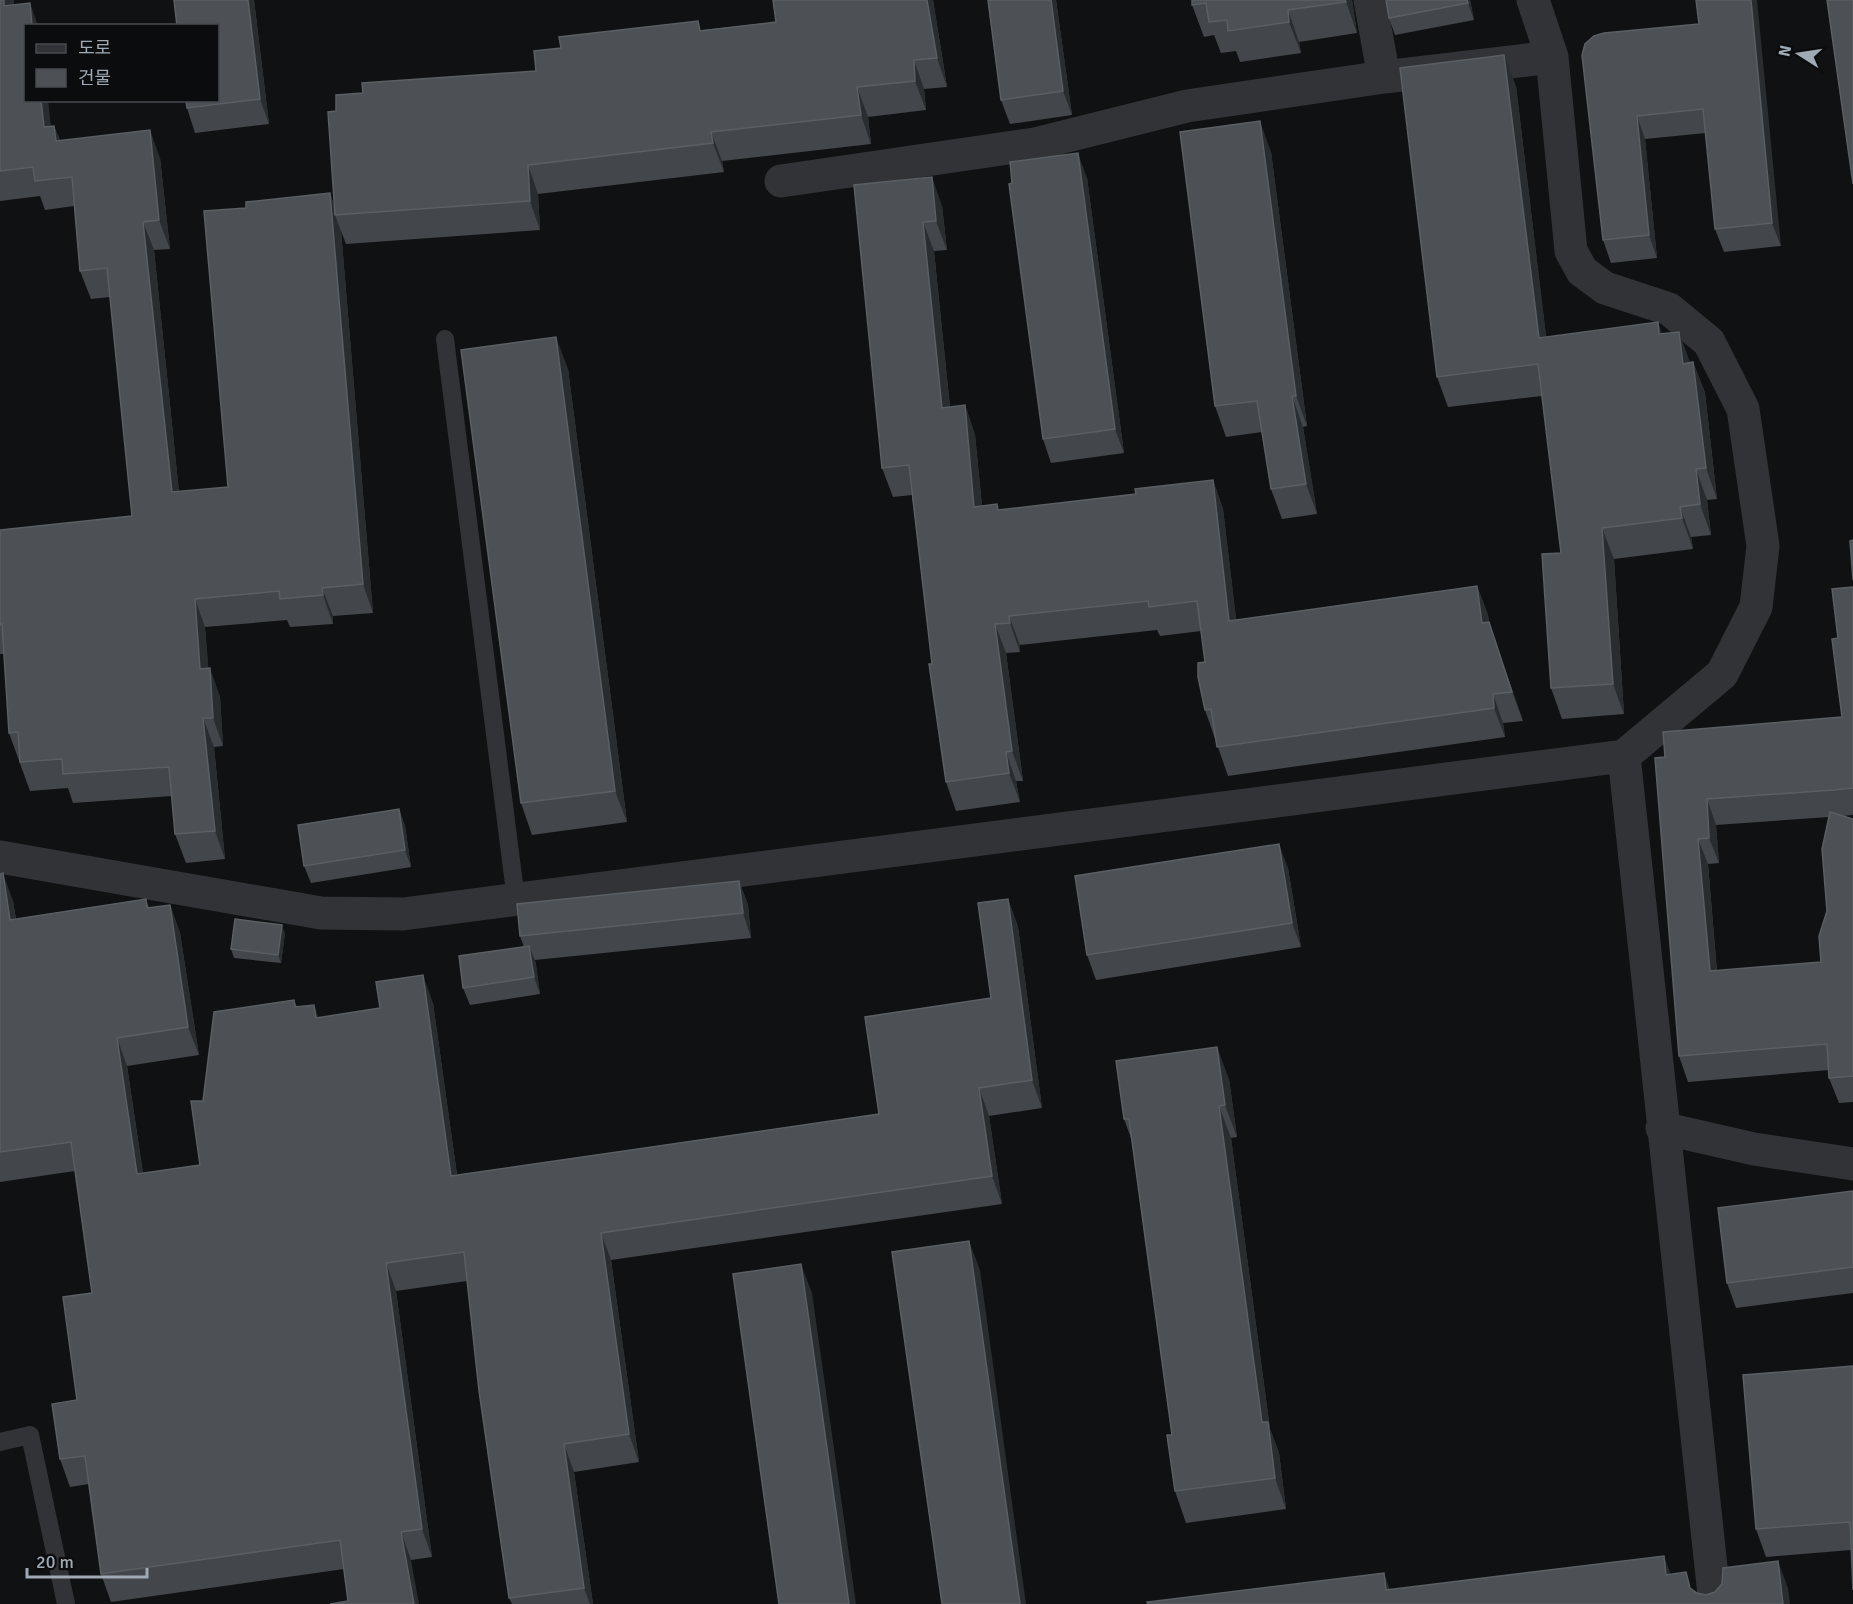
<svg xmlns="http://www.w3.org/2000/svg" width="1853" height="1604" viewBox="0 0 1853 1604" font-family="Signika,'Noto Sans KR',sans-serif">
<style>
.lines{fill:none;stroke-linecap:round;stroke-linejoin:round}
.service{stroke:#313337;stroke-width:18}
.minor{stroke:#313337;stroke-width:33}
.wall{fill:#43464a;fill-rule:evenodd}
.shaded-wall{fill:#2a2d2f}
.building{fill:#4d5155;stroke:#5a5f64;stroke-width:1.5}
</style>
<rect width="100%" height="100%" fill="#101112"/>
<g class="lines">
<path class="service" d="M445,339L516,900
M0,1442L30,1435L66,1604"/>
<path class="minor" d="M1370,0L1384,77
M1533,0L1552,57L1571,251L1582,271L1605,288L1669,309L1709,342L1743,409L1763,546L1756,607L1722,674L1624,756
M781,181L1035,144L1187,106L1384,77L1552,57
M0,857L321,913L403,914L1624,756L1715,1604
M1662,1128L1754,1149L1853,1164"/>
</g>
<path class="wall" d="M0,0H14V5L51,126H54L60,140L160,158L170,249L154,250L179,492L228,487L246,208L330,193L334,206L336,111L363,93L536,71L702,30L776,22L933,0L947,87L924,89L926,110L868,117L871,144L722,161L724,172L538,194L540,230L346,244L341,231L373,613L333,616V624L290,627L287,620L205,627L208,668L220,697L223,746L214,747L225,859L186,863L175,834L172,796L73,803L68,788L30,791L9,733L4,654H0V530L132,516L110,297L91,299L80,271L74,206L45,210L40,196L0,201Z
M174,0H254L269,124L195,133L187,108Z
M988,0H1056L1072,115L1010,124L1001,100Z
M1192,0H1352L1357,33L1299,42L1301,53L1240,62L1236,51L1221,53L1214,35L1204,37L1192,5Z
M1470,0L1474,20L1395,35L1389,18Z
M1696,0L1781,246L1724,252L1715,229L1706,133L1645,139L1657,258L1611,263L1603,240L1582,55L1699,24Z
M1516,86L1546,337L1662,333L1690,363L1693,362L1705,393L1717,499L1707,500L1711,535L1691,537L1693,549L1614,559L1624,714L1562,719L1551,688L1561,553L1542,396L1448,407L1437,377Z
M1271,152L1307,426L1303,427L1317,514L1282,519L1271,489L1262,432L1226,437L1215,406Z
M1087,178L1124,453L1051,463L1043,439Z
M854,185L942,206L947,250L934,251L950,407L965,405L975,435L982,506L999,510L1136,494L1213,480L1223,509L1236,620L1477,586L1488,615L1489,623L1523,721L1503,723L1505,737L1228,776L1205,710V662L1201,631L1160,636L1157,630L1020,645V652L1006,653L1023,781H1016L1020,802L956,811L946,782L912,495L893,497L882,468Z
M568,369L627,822L532,835L521,803Z
M1853,587V815L1842,816L1853,819V1102L1839,1103L1829,1078V1070L1688,1082L1679,1056L1665,757L1842,717L1838,638ZM1829,817L1827,911L1821,962L1717,971L1708,864L1719,863L1716,825Z
M399,809L405,826L411,867L311,883L304,866Z
M1288,868L1301,947L1096,980L1087,955Z
M0,874L13,901L16,919L146,899L149,908L170,905L180,933L199,1055L127,1066L143,1173L200,1165L203,1101L294,1000L297,1007L319,1018L433,1003L457,1175L879,1114L991,998L1008,899L1018,927L1042,1108L989,1116L1002,1204L611,1260L639,1462L574,1472L593,1604H512L509,1598L467,1281L396,1291L432,1557L411,1560L348,1601L344,1569L111,1602L101,1574L89,1484L70,1487L60,1459L77,1400L92,1293L75,1171L0,1182Z
M739,881L748,905L751,938L535,960L540,994L470,1005L463,988L524,947L520,936Z
M285,933L281,963L234,958L231,949Z
M1229,1079L1237,1137L1231,1138L1270,1429L1279,1453L1286,1509L1186,1523L1175,1491L1172,1435L1132,1141L1124,1119Z
M1853,1191V1293L1736,1308L1727,1283Z
M1853,1366L1851,1550L1766,1557L1756,1529Z"/>
<path class="shaded-wall" d="M4,0H14L15,34L4,6Z
M248,0H254L269,124L260,99Z
M927,0H933L947,87L937,58Z
M1051,0H1056L1072,115L1063,91Z
M1345,0H1352L1357,33L1346,2Z
M1467,0H1470L1474,20L1468,3Z
M1751,0H1757L1781,246L1772,223Z
M30,3L38,26H32Z
M1288,10L1299,42L1301,53L1289,22Z
M1504,55L1516,86L1550,368L1539,338Z
M914,60L924,89L926,110L915,81Z
M857,87L868,117L871,144L861,115Z
M41,100H48L54,155L44,127Z
M1637,116L1645,139L1657,258L1649,235Z
M1260,121L1271,152L1307,426L1296,396Z
M54,126L65,154L56,141Z
M150,130L160,158L170,249L159,220Z
M711,132L722,161L724,172L713,143Z
M1078,153L1087,178L1124,453L1115,429Z
M528,165L538,194L540,230L530,201Z
M932,177L942,206L947,250L936,221Z
M330,193L337,214L335,215L341,231L373,613L363,584Z
M143,222L154,250L182,521L172,492Z
M923,222L934,251L953,437L942,408Z
M1658,322L1669,353L1659,334Z
M1679,332L1690,362L1683,364Z
M556,337L568,369L627,822L615,791Z
M1693,362L1705,393L1717,499L1706,468Z
M1292,396L1303,427L1317,514L1306,484Z
M965,405L975,435L985,536L974,507Z
M1696,469L1707,500L1711,535L1700,504Z
M1213,480L1223,509L1240,650L1229,621Z
M1680,507L1691,537L1693,549L1682,518Z
M1602,528L1614,559L1624,714L1613,684Z
M1477,586L1488,615L1489,623L1523,721L1512,692L1482,623Z
M322,588L333,616V624L323,595Z
M195,599L205,627L211,697L200,669Z
M1009,616L1020,645V652L1010,623Z
M995,624L1006,653L1023,781L1012,751Z
M210,668L220,697L223,746L213,718Z
M1493,694L1503,723L1505,737L1494,708Z
M203,718L214,747L225,859L215,831Z
M1006,752L1016,781L1020,802L1009,773Z
M1707,799L1716,825L1719,863L1709,838Z
M399,809L405,826L411,867L405,850Z
M1698,839L1708,864L1719,997L1710,971Z
M1279,844L1288,868L1301,947L1292,923Z
M3,873L13,901L20,948L10,920Z
M739,881L748,905L751,938L743,913Z
M1008,899L1018,927L1042,1108L1032,1080Z
M170,905L180,933L199,1055L188,1027Z
M282,925L285,933L281,963L278,955Z
M529,946L536,963L540,994L534,977Z
M423,975L433,1003L461,1203L451,1176Z
M314,1005L324,1033L316,1018Z
M117,1038L127,1066L147,1202L137,1174Z
M1217,1047L1229,1079L1237,1137L1225,1105Z
M979,1088L989,1116L1002,1204L992,1176Z
M1219,1106L1231,1138L1270,1429L1279,1453L1286,1509L1275,1478L1262,1422Z
M601,1233L611,1260L639,1462L629,1434Z
M969,1241L980,1270L1026,1604H1020Z
M386,1263L396,1291L432,1557L422,1529Z
M801,1264L812,1293L856,1604H849Z
M564,1444L574,1472L593,1604H590L584,1588Z
M401,1532L411,1560L419,1604H414Z
M1664,1556L1674,1584L1666,1575Z
M1778,1561L1788,1588L1790,1604H1783Z
M1384,1573L1394,1601L1386,1590Z"/>
<path class="building" d="M0,0H4V6L30,3L32,26H26V100H41L44,127L54,126L56,141L150,130L159,220L143,222L172,492L228,487L204,211L246,208V202L330,193L363,584L322,588L323,595L280,599L279,591L195,599L200,669L210,668L213,718H203L215,831L175,834L169,767L63,774L62,759L20,762L18,732L9,733L2,624L0,625V530L132,516L107,268L80,271L72,177L35,181L33,167L0,171Z
M174,0H248L260,99L187,108L186,100H218V26H177Z
M773,0H927L937,58L914,60L915,81L857,87L861,115L711,132L713,143L528,165L530,201L335,215L328,112L336,111V95L363,93L362,83L536,71L534,51L561,48L559,37L698,21L700,31L776,22Z
M988,0H1051L1063,91L1001,100Z
M1192,0H1345L1346,2L1288,10L1289,22L1228,31L1227,20L1209,22L1206,3L1192,5Z
M1386,0H1467L1468,3L1389,18Z
M1696,0H1751L1772,223L1715,229L1703,109L1637,116L1649,235L1603,240L1582,55L1585,44L1594,36L1604,33L1699,24Z
M1827,0H1853V184Z
M1504,55L1539,338L1658,322L1659,334L1679,332L1683,364L1693,362L1706,468L1696,469L1700,504L1680,507L1682,518L1602,528L1613,684L1551,688L1542,554L1561,553L1538,364L1437,377L1400,68Z
M1260,121L1296,396H1292L1306,484L1271,489L1257,401L1215,406L1180,132Z
M1078,153L1115,429L1043,439L1009,184L1012,183L1010,162Z
M932,177L936,221L923,222L942,408L965,405L974,507L997,504L998,510L1136,494L1135,489L1213,480L1229,621L1477,586L1482,623L1489,622L1512,692L1493,694L1494,708L1217,747L1211,709L1205,710L1198,677V663L1205,662L1197,601L1149,607L1148,601L1009,616L1010,623L995,624L1012,751L1006,752L1009,773L946,782L929,664H932L909,465L882,468L854,185Z
M556,337L615,791L521,803L461,350Z
M1853,540V580L1850,541Z
M1853,587V788L1834,790L1707,799L1709,838L1698,839L1710,971L1821,962L1819,936L1827,911L1822,849L1830,812L1853,819V1076L1829,1078L1827,1044L1679,1056L1655,758L1665,757L1663,732L1842,717L1832,639L1838,638L1832,589Z
M399,809L405,850L304,866L298,825Z
M1279,844L1292,923L1087,955L1075,876Z
M3,873L10,920L146,899L147,908L170,905L188,1027L117,1038L137,1174L200,1165L191,1101H203L214,1012L294,1000L295,1007L314,1005L316,1018L380,1008L376,982L423,975L451,1176L879,1114L865,1017L991,998L978,903L1008,899L1032,1080L979,1088L992,1176L601,1233L629,1434L564,1444L584,1588L509,1598L479,1391L464,1252L386,1263L422,1529L401,1532L414,1604H330L348,1601L340,1540L101,1574L85,1456L60,1459L52,1404L77,1400L63,1297L92,1293L71,1142L0,1152V874Z
M739,881L743,913L520,936L517,904Z
M235,919L282,925L278,955L231,949Z
M529,946L534,977L463,988L459,956Z
M1217,1047L1225,1105L1219,1106L1262,1422H1268L1275,1478L1175,1491L1167,1435H1172L1129,1119H1124L1116,1061Z
M1853,1191V1267L1727,1283L1718,1208Z
M969,1241L1020,1604H942L892,1252Z
M801,1264L849,1604H779L733,1274Z
M1853,1366V1590L1850,1522L1756,1529L1743,1375Z
M1664,1556L1666,1575L1686,1572L1690,1588L1697,1593L1706,1595L1715,1592L1722,1584L1723,1568L1778,1561L1783,1604H1148L1147,1602L1384,1573L1386,1590Z"/>
<rect x="24" y="24" width="195" height="78" fill="#0b0c0d" stroke="#474b50" stroke-width="1.5"/>
<rect x="36" y="44" width="30" height="9" fill="#313337" stroke="#474b50" stroke-width="1.5"/>
<text x="78" y="54" font-size="18" fill="#a0aab4">도로</text>
<rect x="36" y="69" width="30" height="18" fill="#4d5155" stroke="#474b50" stroke-width="1.5"/>
<text x="78" y="84" font-size="18" fill="#a0aab4">건물</text>
<g transform="translate(1799 54) rotate(282)" stroke="#0b0c0d" stroke-width="4.5" paint-order="stroke">
<path d="M0-4.5L10 22L0 15L-10 22Z" fill="#a0aab4"/>
<text y="-9" font-size="16" font-weight="bold" text-anchor="middle" fill="#a0aab4">N</text>
</g>
<path d="M27 1568v9h120v-9" fill="none" stroke="#a0aab4" stroke-width="3"/>
<text x="36" y="1568" font-size="18" fill="#a0aab4" stroke="#0b0c0d" stroke-width="4.5" paint-order="stroke">20 m</text>
</svg>
